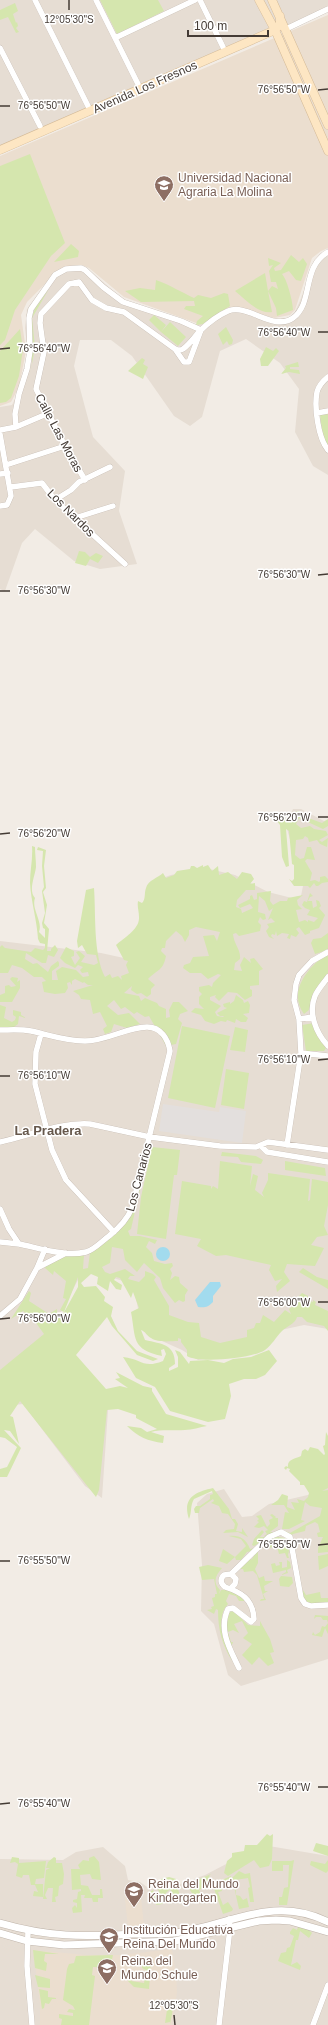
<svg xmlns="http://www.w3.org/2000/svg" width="328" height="2025" viewBox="0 0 328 2025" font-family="Arial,sans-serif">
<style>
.residential{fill:#e6ddd3}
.education{fill:#ebdecf}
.green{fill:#d5e6ae}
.parking{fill:#e3dfdd}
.water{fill:#a2dbee}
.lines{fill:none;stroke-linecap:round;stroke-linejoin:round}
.minor-casing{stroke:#c0b5ab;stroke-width:6}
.tertiary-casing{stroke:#c0b5ab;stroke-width:8}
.secondary-casing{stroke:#d4ba97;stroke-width:9}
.minor{stroke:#fff;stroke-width:5.5}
.tertiary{stroke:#fff;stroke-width:7}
.secondary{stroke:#fde6c3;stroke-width:8}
.ticks{fill:none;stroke:#443b35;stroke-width:1.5}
.labels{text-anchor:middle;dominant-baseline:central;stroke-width:3;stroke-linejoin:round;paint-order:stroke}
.street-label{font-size:12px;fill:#443b35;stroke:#fff}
.education-label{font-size:12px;fill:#785e54;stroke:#fff;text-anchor:start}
.neighbourhood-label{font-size:13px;font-weight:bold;fill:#66584c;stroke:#fff}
.ticks-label{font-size:10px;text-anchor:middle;fill:#443b35;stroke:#fff;stroke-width:3;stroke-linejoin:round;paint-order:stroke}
</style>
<rect width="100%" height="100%" fill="#f2ece5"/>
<path class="residential" d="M0,0H328V12L205,60L0,148Z
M328,251V475L313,466L295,432L299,389L280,363L246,339L220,351L202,417L190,426L174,416L132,356L111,340H80L74,366L93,437L125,471L119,511L137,564L100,569L74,561L35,529L22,543L5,591L0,589V407L12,405L18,393L28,354L25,328L27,309L39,293L58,273L83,267L89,270L124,300L196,325L231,308L278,319H286L293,316L300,301L314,262L322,253Z
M293,809H301L324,821L328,820V1329L304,1325L281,1330L258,1350L198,1360L182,1350L153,1337L141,1323L133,1284L90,1271L79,1278L51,1331L109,1395L102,1498L85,1486L23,1404L14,1405L0,1432V941L101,953L133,960L154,881L171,875L205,868L235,875L268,892L292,898L301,896L303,886L286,825Z
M328,1462V1659L241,1686L228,1675L214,1624L201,1611L202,1565L197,1503L207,1494L224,1489L242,1517L252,1516L269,1504L312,1494Z
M263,1845L328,1856V2025H0V1859L63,1860L76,1852L103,1847L125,1866L128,1880L140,1882L150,1889L172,1887L205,1875Z"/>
<path class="education" d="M328,15V248L321,251L312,258L295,310L290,315L274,318L232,307L199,324L124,297L89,268L82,265L69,266L59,270L27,302L21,315L26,351L19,387L11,402L0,406V156Z
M140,1888L144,1926L128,1928L124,1889Z
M172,1949L176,1973L177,1992L172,2025H40V2004L33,1950L86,1955H121Z"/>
<path class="green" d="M100,0H158L164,11L117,34Z
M15,3L18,11L13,14L16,23L17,22L18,26L16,28L19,32L16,33L8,17L0,20V10Z
M30,154L65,243L51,256L15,310L5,340L0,345V166Z
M71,244L79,251L78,257L54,262Z
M291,255L299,262L303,258L307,264L301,281L296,280L289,271L282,274C287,279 293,302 293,310L277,316L276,308L268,291L272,312C258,314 245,299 235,291L265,273L268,291L272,286L278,289L276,282H271L269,271L273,265L269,266L268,258L281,263L274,268L275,271L281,270Z
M156,280C170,285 181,292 194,298L198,295L211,298L224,293L228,294L230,306L203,324L196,325L197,321L203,316L184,309L186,306H195L194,301L141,302L125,291L140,288L155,290Z
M49,289L32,318L35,347L30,375L32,363V317L35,308Z
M154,315L166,325L161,332L149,320Z
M170,322L186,337L178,346L161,332Z
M226,327L233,340L232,344L229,345L227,341L223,345L218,334Z
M20,329L23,349L19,376L11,398L6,402L0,403V351Z
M266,347L273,351L276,348L279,351L268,366H261L260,359Z
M142,358L145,360L143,364L148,367L143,379L128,371Z
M298,362L299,367H290V369L299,370L300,374L289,372L281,374L286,368L285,366Z
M328,414V447L323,438L320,415Z
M79,551L85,552L90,557L96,553L103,556L98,563L90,559L86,566L75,563Z
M299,811L300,815L322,823L328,819V826L323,829L299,818L296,824L301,828L310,826L314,829L326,831L328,835L319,840L322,842L328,838L327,847L320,844L317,840L309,842L308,838L305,836L303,839L296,840L295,855L300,859L304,858L307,847H311L315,860L307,859L305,861L312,873L310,881L315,880L319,882L320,881V877L325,876L328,879V882L322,883L318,886H316L314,883L310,888L308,886H294L289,879L292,881L294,879V865L292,864L289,831L286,829L289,866L286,867L282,857L280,825L277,821L279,816L281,820L284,818L290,820L287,814Z
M32,846L35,847C35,854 36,860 36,867C35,876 28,891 35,898C31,909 43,921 39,932L45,938V929L43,928L42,923L45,913L42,891L44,887L42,866L43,851L37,850L38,847L46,850L44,866L46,888L43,892L47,905L44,923L49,929L47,951H51V949L55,945L58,950L54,957L48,955L46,963H42L26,953L25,959L33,964L37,963L48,972L51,966L58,961L59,963V966L52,971V980H58L56,971L62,967L76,970L83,977L89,976L88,972L82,973L80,970L83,967L78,965L75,968L65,963L60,958L66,947L74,951V956L71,957L75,965L80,958L76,952L79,951L85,956L81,962L94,965L98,963L96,955L87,954L82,945L78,948L77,941L86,890L94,888C96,915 93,954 105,977L110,974L112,978L118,976L122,980L121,976L129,973L126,965L128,961L124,960L116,945C124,938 140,929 139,917C139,911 137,907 138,901L142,903C146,899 144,893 146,888C148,880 158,878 163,873L166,878L174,875L177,871L190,869L191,866H194L197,868L203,865V867L208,865L212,871L218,866L219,875L228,872L237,879L242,872L251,874L254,879L250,884L255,883V890H246L237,900L236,907L241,909L242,913L253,908L250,904L240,908L238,905L250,899V896L252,895L254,900L257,899V893L271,891L270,901L273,905L280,901H287L288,898L303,895L297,900L298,905L302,909L296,910L299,922L305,920L308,922V920L314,922L318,918L307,915L310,910L305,908L302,905L304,901L307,902L310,893L313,896L310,897L308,901H312L313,908L317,906L316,900L319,901L321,906L319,908L325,915L319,928L310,931V933L305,935L299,927L296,929L299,933L296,937L291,935L290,939L287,938L289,934L282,933L277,936L276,931L275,935L272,934L271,936L274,939L269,937L266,931L269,927L267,924L275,922L271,918L268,920L273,908L269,911L265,901L259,896L258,912L265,914L266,919L263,920L260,917L258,922L261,925L260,931L239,936L236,933L233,934C234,945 241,949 240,959L235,963L234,970L242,971L240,965L244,957L251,963L250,959L254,958L263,969L259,971V985L250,986V989L252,990V996L245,1000L237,993L228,992L219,1001L215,997L216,995L210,997V1000L221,1006L215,1012L217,1016L223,1017L224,1016H220L217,1013L227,1008L224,1007L223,1004L230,1002V1004L234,1001L236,995L243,1000L244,1003L248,1001L250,1005L249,1013L243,1014L248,1018L246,1022H241L236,1019L235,1023L227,1020L226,1022L221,1021L214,1024L205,1021L201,1015L191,1012L195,1008L204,1009L199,1004V997L202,994L199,991V987L209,985L212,987L213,983L221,975L218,974L208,979L201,973H190L183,968L184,965L190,963L193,957L209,956L203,936L214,935L217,941L220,932L196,927L189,930V935L185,942L182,936L176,931L166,941L165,948H162L161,951L166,956C163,971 158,969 148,979L155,985L151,989V994L147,997L141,993L137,994L131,990L132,986L124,993L139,996L141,1001L145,998L157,1003L159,1006L166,1009V1018L170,1017L169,1010L173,1002H179L188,1011L180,1014L178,1019L182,1023L176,1044L166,1046L149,1016L145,1017L137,1012L134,1014L125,1007L121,1009L114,1000L107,1006L118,1015L129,1013L140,1024L127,1028L114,1024L111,1032L105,1034L103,1029L107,1026L100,1012L93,1014L90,1000L81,999L79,995L73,991L93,985H88L84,982L83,983L75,979L72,981V985L70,982L67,983L68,988L65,993L55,994L44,992L42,982L46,981L42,977H34L22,968L12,965L8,973H0V947L2,945L5,948L31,952L35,948L43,950L45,948V944L40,943L38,939C37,920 31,902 30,883C30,870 33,859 32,846Z
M328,933V950L315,954L311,943L313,939L321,938Z
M328,953V973L314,993L309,1010L304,1014C287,991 309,966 328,953Z
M12,977L18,978L17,982L20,980V988L12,1002H0V995L5,993V986L9,985L11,987L16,986L10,979Z
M0,1005L6,1007L4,1018L12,1022L15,1020L16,1017L13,1015V1010L21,1012V1015L26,1018L19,1016L18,1024L14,1027L0,1028Z
M314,1023L326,1048L324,1051H306L302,1025Z
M182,1026L230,1036L215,1108L168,1098Z
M235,1027L248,1030L245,1052L230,1050Z
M226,1069L249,1073L244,1109L221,1105Z
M150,1146L131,1229L128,1231L130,1236H140L157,1240L155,1244L149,1241L146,1247L152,1253L154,1261L165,1264L172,1263L173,1266L170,1269L172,1273L170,1280L175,1276L179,1277L180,1283L188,1290L185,1295V1301L183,1302L179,1300L175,1303L163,1288L160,1278L144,1263L137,1272L125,1260L123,1249L112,1247L110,1263L102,1267L105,1272L110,1274L125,1269L135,1276H130L128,1279L139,1282L145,1276V1271L153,1274L156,1277L154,1280L169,1306V1315L188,1322L199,1323L201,1337L220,1343L247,1337V1330L254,1328L256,1323H260L263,1315L274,1322L285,1310L291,1314L289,1309L298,1303L295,1300L302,1293L308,1296L307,1300L313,1302V1300L316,1302L315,1305L328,1311V1331L324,1326L307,1322L302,1317H297C295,1324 287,1326 282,1331C276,1337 272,1345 265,1350C254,1358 199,1364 187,1356V1350L181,1342V1339L178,1338V1341C171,1341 158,1343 151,1338C146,1335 146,1332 141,1330L145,1340C162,1344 175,1344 175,1364L169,1368V1371L178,1367V1357L175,1350L180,1352L189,1364L190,1361L208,1360L224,1363L233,1359L251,1357L269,1350L277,1361L265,1375L256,1379H244L229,1384L231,1396L225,1419L208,1422L170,1411L155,1387L136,1378L123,1357C142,1359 143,1369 163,1361L166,1354L164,1349L161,1350L162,1356C131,1349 136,1339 131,1312L139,1308L133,1292L131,1298L120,1278L116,1277L114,1280L122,1285L121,1290L116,1289L110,1281L108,1291L97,1284L98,1277L91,1274L81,1283L84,1287L96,1286L105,1297L104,1301L113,1307L111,1316L118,1331L137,1351L158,1359L153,1361L137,1355L112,1326L107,1317L76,1355L106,1389L120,1386L128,1388L115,1379L120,1378L116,1372L143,1386L152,1388V1391L166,1414L207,1426C200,1427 192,1430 185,1430C174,1431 162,1429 151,1432L164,1436L163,1443C148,1441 138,1437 127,1426L141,1428L147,1432L157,1429L136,1418V1415L118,1409L107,1410L99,1490L96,1497L20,1401L10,1416L13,1417L19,1444L10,1431L4,1430L21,1448L7,1477H0V1469L7,1467L17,1447L5,1438L0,1437V1370L44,1334L34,1320L23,1311L11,1319L29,1291L31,1293L29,1301L49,1314L57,1309V1313L62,1316L78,1287V1277L64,1312L60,1310L66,1299L63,1298L66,1281L54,1271L53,1275L45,1268L46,1265L66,1254L84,1255L83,1269L88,1268L90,1253L128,1220L135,1206Z
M152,1147L180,1150L177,1175H174L166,1239L137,1234L141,1197Z
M222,1152L256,1156L263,1160L261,1164L241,1162L238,1157L221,1156Z
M220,1161L252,1166L250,1186L253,1174L258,1176L255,1190L264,1197L262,1193L268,1180V1173L310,1179L308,1201L310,1200L312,1179L328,1182V1205L324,1226L328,1235L317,1237L311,1245L324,1248L315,1266L287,1264L284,1272L290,1281L277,1292L276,1286L282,1279L275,1281L269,1270L271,1265L226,1255L216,1256L197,1246L201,1239L175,1234L182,1181L211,1186V1189L213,1186L218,1189Z
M285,1161L325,1168L326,1176L285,1170Z
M303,1268L317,1277L328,1280V1289L299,1272Z
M326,1432L328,1436V1488L322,1491L328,1490V1552L318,1553V1548L323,1537H318L317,1533L320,1532L318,1524L315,1522L306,1526L305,1531L293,1534L291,1536L285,1531L290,1533L320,1516L322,1508L310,1506L305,1502L301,1520L305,1521L289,1529H282L285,1512L289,1513L284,1505H271L278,1500L282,1494L288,1496L287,1507L295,1510L291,1502L299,1503L297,1499L304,1501L308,1497L309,1493L304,1485H300V1482L289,1471L290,1469L287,1468L286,1470L284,1468L286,1466L288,1467C287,1459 295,1459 301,1456L302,1451L305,1449L308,1451L310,1447L318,1449L324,1455L325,1454L323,1446L325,1445Z
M213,1488L229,1509L232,1519H235L238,1524L236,1531L242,1532V1528L248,1537L238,1532L223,1533L226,1530L234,1529L235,1524L228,1514L222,1513L219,1506L211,1503L214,1501L213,1499L200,1508L199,1513H195L194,1509L196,1506H200L210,1499V1495L213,1494L212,1491L194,1499C190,1506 192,1512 189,1519C182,1498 195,1492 213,1488Z
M272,1514L276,1517L275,1518H278V1526L270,1532H278L254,1546L252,1545L254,1539L262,1530L264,1532L260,1537H265L264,1536L267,1534L265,1531L268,1530L264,1526L259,1528L254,1527L259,1522L257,1521L259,1519L256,1516L261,1515L267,1527L270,1524L269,1520L273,1518L270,1515Z
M229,1536C240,1535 246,1539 250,1549L255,1548L252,1551L247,1552L241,1560H236L235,1557L227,1564L219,1561L223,1549L235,1557L246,1546L241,1539Z
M278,1537L285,1538L290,1546L288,1555L289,1558H287L285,1553L279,1554L277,1546L269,1548L264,1545L271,1538Z
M258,1549V1563L255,1569L259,1578L264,1576L265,1581H273L264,1586L265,1591H268L263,1594L266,1600L260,1601L261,1599H264L257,1575L253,1571L244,1572L243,1569H238L248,1560L252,1559Z
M328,1554V1566L319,1570L318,1556Z
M287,1560L290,1562L291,1568L287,1570L288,1573L281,1575L286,1572V1570L273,1573L271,1564L275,1563L276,1566L280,1565L279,1562H282V1568L287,1567Z
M208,1565L222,1568C216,1575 212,1582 220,1590L219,1594L221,1590L232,1589L245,1601H239L236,1596L229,1594L226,1601L228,1604C214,1619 226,1645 232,1661C222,1644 218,1630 218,1610L216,1609L214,1614L207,1610L212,1609L211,1607L214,1606L212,1598L215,1597V1594H217L214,1579L202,1580L199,1567Z
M281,1576L292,1577L293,1583L289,1587L280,1586L279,1579Z
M303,1590L306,1595L320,1592L321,1598H328V1604H305L302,1592Z
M232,1609L248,1625L260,1626V1621L270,1639L274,1652L270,1653L274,1663L268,1666L259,1657L252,1665L242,1655L252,1644L243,1638L248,1633L242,1621L234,1624L239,1633L233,1630L228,1632L231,1642H233L231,1647L225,1623L227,1613Z
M315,1615L328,1616V1634L325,1628L322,1637L312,1635L313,1632L315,1635L320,1632L322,1626L325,1627L328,1623L327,1620H323L321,1617H316L314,1619Z
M267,1834L270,1836L273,1834L272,1859L269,1866L260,1868L254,1860L228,1876L224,1873L227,1861L232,1857V1853L244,1851L245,1845H257Z
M316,1843L328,1846V1856L313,1851Z
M94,1856L99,1862L101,1880L92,1879L90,1874L80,1875L81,1885L88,1886L92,1895H100V1889H102L103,1898H98V1902H93L92,1898H84L85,1895H81L82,1912L73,1913L72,1908L75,1905L77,1908V1903L73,1902V1900L77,1899L78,1892L81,1891V1889L72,1890L71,1869H80L78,1865L83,1860L89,1861V1858Z
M12,1857L19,1858V1863L46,1861L44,1878L36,1879L35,1884H43V1897L33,1896L34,1891L38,1892L35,1885H31L29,1875H23L22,1878L16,1876L18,1864L15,1862L10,1863Z
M54,1857L56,1858V1863H62L64,1874L63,1884L59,1886L58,1896L55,1897L56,1902H52L53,1888H48L45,1895L47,1899H43L46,1870L50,1868H46L48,1862Z
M294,1860L287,1905H279V1897H282L284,1888L288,1887L289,1865H283V1871H272V1861H291Z
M328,1860V1871L326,1873L310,1865L311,1861L325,1864Z
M239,1871L245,1874L250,1873L254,1902H250L248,1888L250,1887L248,1878L235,1880L236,1895L240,1896L243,1900L247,1898L249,1907L239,1909L232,1878Z
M211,1874L209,1876L213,1884L231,1876V1883L221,1887L222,1891L218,1892L223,1905L228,1902L233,1909L232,1911L223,1914L213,1886H206L199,1890L201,1895L195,1898L188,1887L197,1880Z
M169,1877L176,1879V1884L183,1903L177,1902L178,1896L170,1899L169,1897L173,1894L170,1889L165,1894L160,1895L157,1886L160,1884L161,1879Z
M153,1890L158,1898L163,1896L166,1899L162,1904L156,1905L157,1900L152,1899L148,1893Z
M298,1927L307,1928L312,1933L309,1938L300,1931L298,1940H296L291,1965L297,1962L301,1966L300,1970L278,1961L281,1953L286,1952L287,1948L290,1947L294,1936L290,1934V1932L293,1928L297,1930Z
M33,1950L59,1954H45L44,1961L47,1963L46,1971L35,1968Z
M113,1955L110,1968L93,1967L92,1975L95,1976L89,2025H61L62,2019L59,2018V2014L73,2016V2013L67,2012L69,2009L75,2010L73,2006L63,2000L67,1969L69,1964L74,1963L76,1956Z
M143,1958L151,1961L149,1989L134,1987L128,1981L129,1976H132L131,1981L144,1983L146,1970L142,1968Z
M35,1975L50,1979V1988L38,1987Z
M39,1989L48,1991V1997L56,1998V1999H52L49,2004L45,2003L44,2008L42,2009Z
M168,2003L174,2004L170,2024V2022L165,2023Z"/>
<path class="parking" d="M163,1104L219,1112L220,1107L246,1111L242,1143L159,1131Z"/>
<path class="water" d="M156 1254a7 7 0 1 1 14 0a7 7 0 1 1-14 0Z
M210,1282H220L221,1286L213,1296V1302C208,1307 205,1308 198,1307L195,1300Z"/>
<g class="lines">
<defs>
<path id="minor" d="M35,0L88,106
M96,0L138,84
M200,0L223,47
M286,29L328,9
M115,38L195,0
M0,48L40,126
M328,377C323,381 319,385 317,392C314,407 318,438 328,450
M317,413L328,411
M16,427L15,414L19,394L27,369L30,351L29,318L31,309L55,275L66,269L81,268L85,270L103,287L123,302L181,321L201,330L189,362H184L175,349
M0,430L16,427L49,413
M0,434L11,496L7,505L0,506
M6,465L65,446
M0,474L8,473
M85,480L65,446L36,389L44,352L40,323L41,314L69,284L79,282L92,300L106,308L124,312L175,349C178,350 180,351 183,349C190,344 195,336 200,331C207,324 219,315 228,311C248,303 273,332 293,318C314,303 301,267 328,252
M11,487L42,483L55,500L125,564
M55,500L71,490L79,482L110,467
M75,518L113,506
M328,977C324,983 318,989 315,996C308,1013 316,1033 328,1046
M299,1019L313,1017
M0,1030C10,1030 21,1029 31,1031C49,1035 66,1041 85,1041C107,1041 127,1027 147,1027C161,1027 168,1039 170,1051L132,1208C127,1220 119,1228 109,1236C102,1241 94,1250 86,1252C65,1257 39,1248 19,1244L9,1229L0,1209
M41,1034L36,1052L35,1084L52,1150L66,1180L114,1232
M301,1053L328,1056
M0,1142C30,1136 59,1122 90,1124L150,1137L220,1146L256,1147L268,1142L328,1150
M287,1145L301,1053L299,1019L294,1000L296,984L299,975L312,961L328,952
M261,1146L267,1152L328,1162
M0,1242L19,1244
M37,1268L66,1253
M0,1316L20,1299L37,1268L45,1249
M231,1574L236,1579L235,1584L232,1587
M239,1668C230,1649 218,1630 228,1609L233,1608L251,1622L254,1619C253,1599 241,1592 225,1587C220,1583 220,1579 224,1575L231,1574L269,1537L281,1532L290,1537L301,1598L305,1604L311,1606L328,1605
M28,1931L27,1966L32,2025
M219,2025L230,1928L229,1919
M313,2025L328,1985"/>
<path id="tertiary" d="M0,1923C49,1937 82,1937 132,1934C146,1934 161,1934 175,1933C228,1926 274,1894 328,1922
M0,1933L27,1941L64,1945L175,1941L259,1921L276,1920L290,1921L328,1932"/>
<path id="secondary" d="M259,0L275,30L328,151
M272,0L328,125
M0,150L275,30L280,25V16"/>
</defs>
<use href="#minor" class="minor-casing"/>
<use href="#tertiary" class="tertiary-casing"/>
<use href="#secondary" class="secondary-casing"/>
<use href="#minor" class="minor"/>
<use href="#tertiary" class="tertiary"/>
<use href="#secondary" class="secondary"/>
</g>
<path class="ticks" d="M69,0V10M318,90L328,89M0,106H10M318,332H328M0,349L10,348M318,575L328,574M0,591H10M318,817H328M0,834L10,833M318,1060L328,1059M0,1076H10M318,1302H328M0,1319L10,1318M318,1545L328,1544M0,1561H10M318,1787H328M0,1804L10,1803M174,2015L175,2025"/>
<defs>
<symbol id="university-pin" viewBox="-11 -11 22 30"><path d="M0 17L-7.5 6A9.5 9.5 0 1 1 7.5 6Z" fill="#8d6e63" stroke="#fff"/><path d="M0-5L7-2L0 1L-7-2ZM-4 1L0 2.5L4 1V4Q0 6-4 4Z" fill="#fff"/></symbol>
<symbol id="school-pin" viewBox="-11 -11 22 30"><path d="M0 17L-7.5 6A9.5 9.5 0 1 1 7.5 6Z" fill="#8d6e63" stroke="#fff"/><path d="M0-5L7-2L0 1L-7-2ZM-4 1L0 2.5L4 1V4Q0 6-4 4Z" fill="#fff"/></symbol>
</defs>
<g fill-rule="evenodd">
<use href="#university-pin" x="153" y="174" width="22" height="30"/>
<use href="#school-pin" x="123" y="1880" width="22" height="30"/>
<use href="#school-pin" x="98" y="1926" width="22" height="30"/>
<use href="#school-pin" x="96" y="1957" width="22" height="30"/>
</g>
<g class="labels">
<g class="street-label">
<text transform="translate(145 87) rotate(-24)">Avenida Los Fresnos</text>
<text transform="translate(59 433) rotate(62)">Calle Las Moras</text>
<text transform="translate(71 513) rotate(45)">Los Nardos</text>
<text transform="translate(139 1177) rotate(-75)">Los Canarios</text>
</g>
<g class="education-label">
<text x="178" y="178">Universidad Nacional<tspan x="178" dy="14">Agraria La Molina</tspan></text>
<text x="148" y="1884">Reina del Mundo<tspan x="148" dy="14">Kindergarten</tspan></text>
<text x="123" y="1930">Institución Educativa<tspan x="123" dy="14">Reina Del Mundo</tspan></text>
<text x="121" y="1961">Reina del<tspan x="121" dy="14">Mundo Schule</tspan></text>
</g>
<g class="neighbourhood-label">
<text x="48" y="1130">La Pradera</text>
</g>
</g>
<g class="ticks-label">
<text x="69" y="23">12°05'30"S</text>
<text x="284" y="93">76°56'50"W</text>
<text x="44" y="109">76°56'50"W</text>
<text x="284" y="336">76°56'40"W</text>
<text x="44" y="352">76°56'40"W</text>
<text x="284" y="578">76°56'30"W</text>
<text x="44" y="594">76°56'30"W</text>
<text x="284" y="821">76°56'20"W</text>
<text x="44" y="837">76°56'20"W</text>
<text x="284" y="1063">76°56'10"W</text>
<text x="44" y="1079">76°56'10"W</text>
<text x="284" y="1306">76°56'00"W</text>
<text x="44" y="1322">76°56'00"W</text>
<text x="284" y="1548">76°55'50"W</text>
<text x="44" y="1564">76°55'50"W</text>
<text x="284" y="1791">76°55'40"W</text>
<text x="44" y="1807">76°55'40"W</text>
<text x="174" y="2009">12°05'30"S</text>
</g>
<path d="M188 30v6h80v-6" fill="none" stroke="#443b35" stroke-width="2"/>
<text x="194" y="30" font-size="12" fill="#443b35" stroke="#ffffff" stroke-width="3" paint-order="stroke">100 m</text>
</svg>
